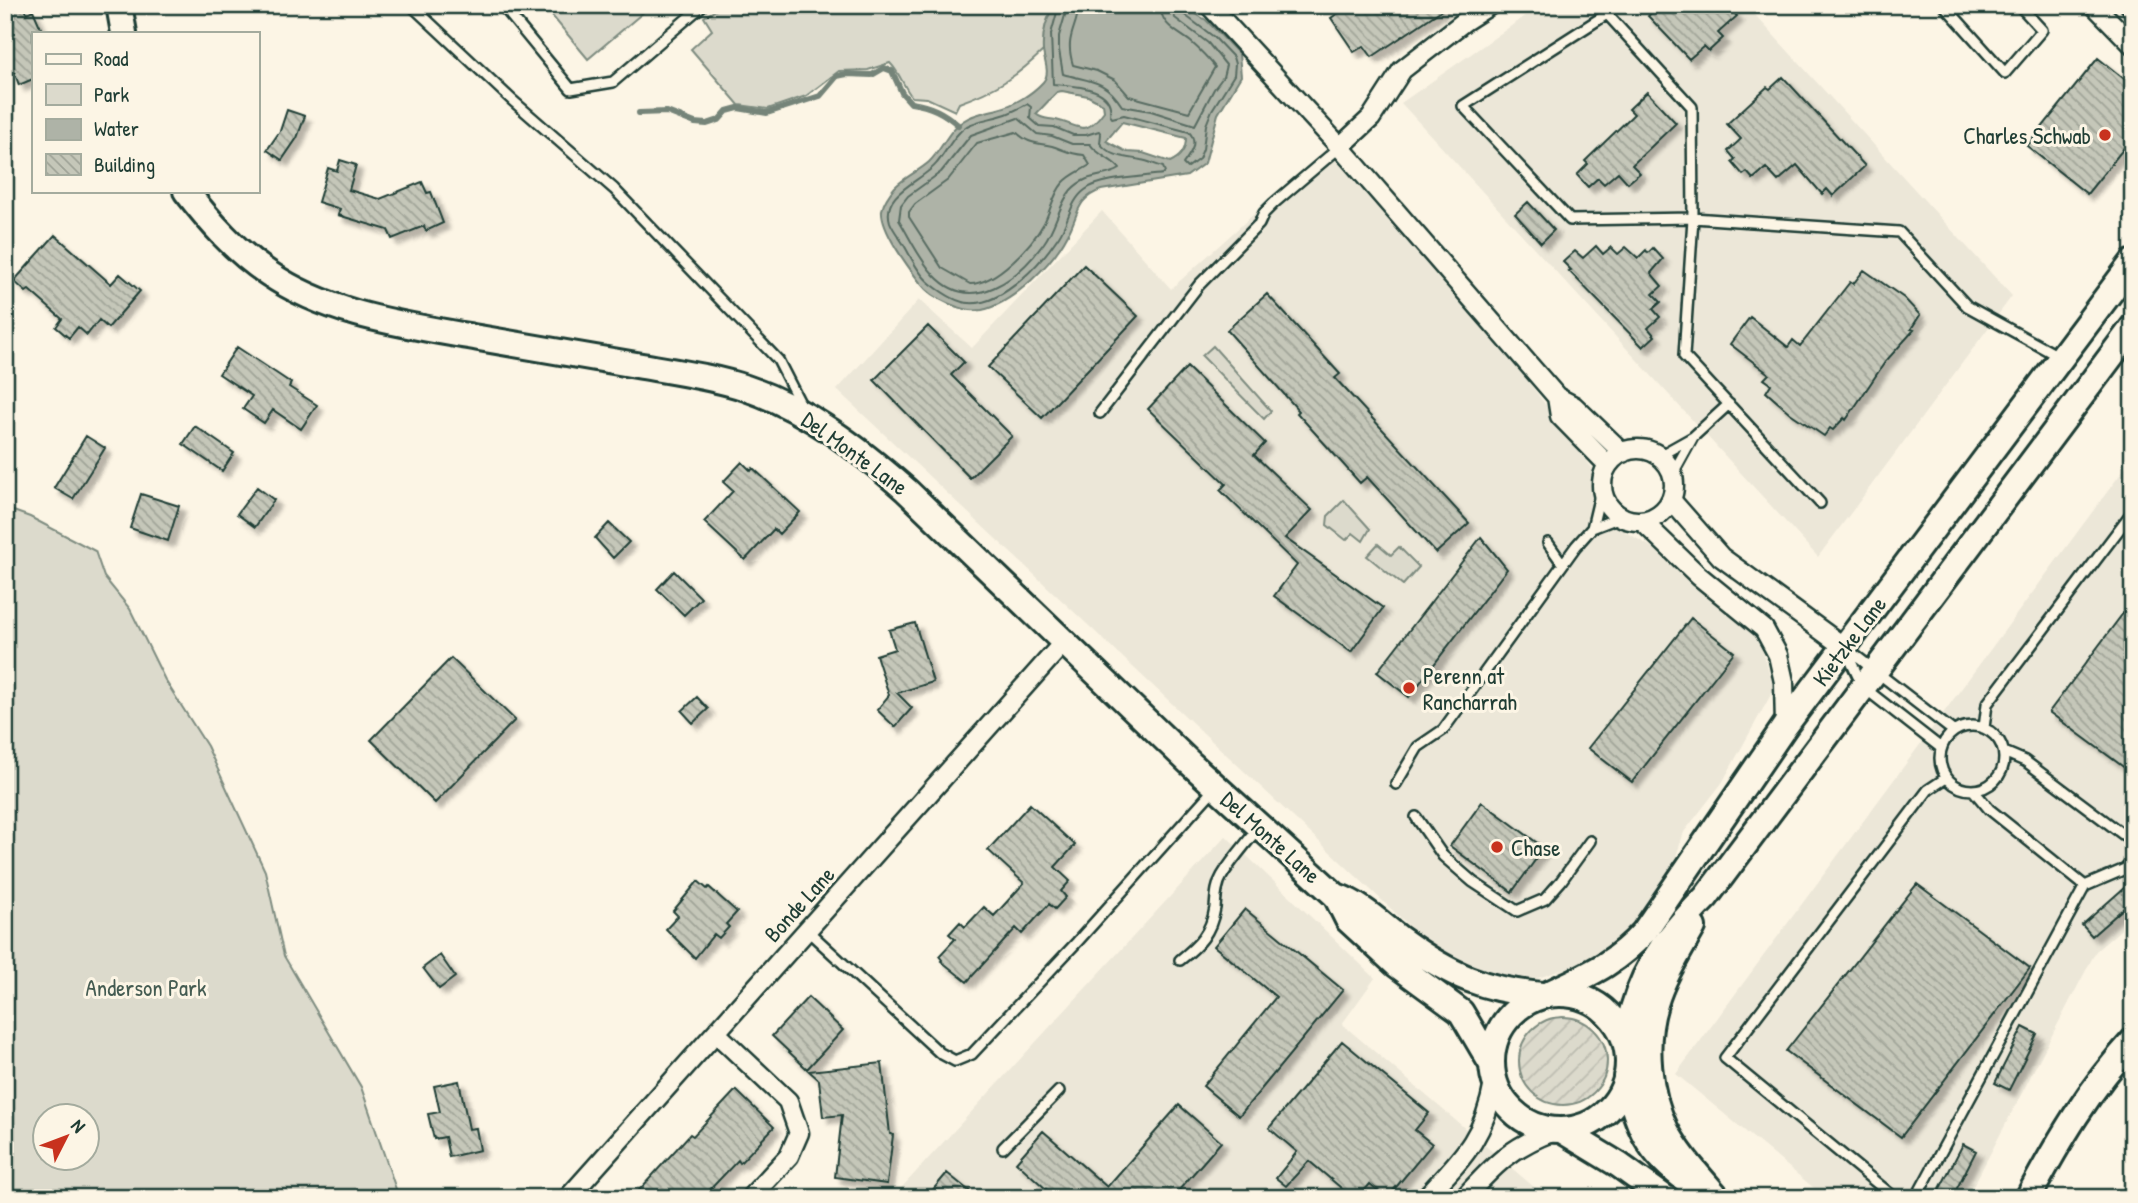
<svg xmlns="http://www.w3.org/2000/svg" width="2138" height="1203" viewBox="0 0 2138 1203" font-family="'Patrick Hand',sans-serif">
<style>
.built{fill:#ece7d8}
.green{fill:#dcdacc;stroke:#7e8c80;stroke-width:2;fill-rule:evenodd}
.garden{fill:url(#garden-furrows);stroke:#7e8c80;stroke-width:2}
.water{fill:#aeb3a7;stroke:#758479;stroke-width:2;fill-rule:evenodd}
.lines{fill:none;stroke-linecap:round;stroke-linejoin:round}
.shore{stroke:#586c62;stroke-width:2}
.stream{stroke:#758479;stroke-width:6}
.building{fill:url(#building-back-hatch);stroke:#1f3d34;stroke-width:2;filter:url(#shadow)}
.lane-casing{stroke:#1f3d34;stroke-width:14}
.street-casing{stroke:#1f3d34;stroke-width:23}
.secondary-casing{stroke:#1f3d34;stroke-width:30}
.lane{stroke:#fcf5e5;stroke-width:9}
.street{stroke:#fcf5e5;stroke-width:18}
.secondary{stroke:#fcf5e5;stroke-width:24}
.poi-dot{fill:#c8321e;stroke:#fcf5e5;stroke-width:2.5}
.labels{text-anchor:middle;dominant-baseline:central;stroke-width:6;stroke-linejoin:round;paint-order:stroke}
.poi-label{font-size:23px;fill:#1f3d34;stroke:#fcf5e5;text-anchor:start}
.street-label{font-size:23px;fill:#1f3d34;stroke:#fcf5e5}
.park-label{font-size:23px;fill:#455c52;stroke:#fcf5e5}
</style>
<defs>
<pattern id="garden-furrows" width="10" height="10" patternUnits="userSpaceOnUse" patternTransform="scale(1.75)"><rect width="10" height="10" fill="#dcdacc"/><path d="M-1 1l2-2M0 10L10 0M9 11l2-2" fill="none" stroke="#bcbcb0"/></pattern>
<pattern id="building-back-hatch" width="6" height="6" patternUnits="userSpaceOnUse" patternTransform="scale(1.75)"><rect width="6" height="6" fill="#c5c7b9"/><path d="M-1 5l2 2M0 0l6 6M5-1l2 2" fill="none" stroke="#9fa397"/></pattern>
<filter id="shadow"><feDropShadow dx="6" dy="6" stdDeviation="2" flood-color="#0004"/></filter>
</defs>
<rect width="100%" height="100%" fill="#fcf5e5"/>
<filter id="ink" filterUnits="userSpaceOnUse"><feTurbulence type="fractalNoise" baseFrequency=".0143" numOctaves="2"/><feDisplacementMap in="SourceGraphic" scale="14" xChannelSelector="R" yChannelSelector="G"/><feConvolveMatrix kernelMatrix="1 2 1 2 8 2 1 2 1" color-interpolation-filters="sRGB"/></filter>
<g filter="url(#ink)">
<path class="built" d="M1541,5H1746L2012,296L1818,557L1401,103Z
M1326,149L1528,381L1592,468L1615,526L1662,553L1758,636L1774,689L1722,783L1684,832L1669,878L1628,936L1581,963L1521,984L1450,964L837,390L919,300L972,348L1102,211L1171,289Z
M2133,457V919L2096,951L1967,1198H1826L1676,1074Z
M1226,836L1375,978L1342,1024L1547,1198H892Z"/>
<path class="green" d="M543,5H652L588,59Z
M724,5H1054L1044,33L1043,51C1015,78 995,90 959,103L955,111L927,98L912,97C903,86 900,73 890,63L868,70L839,71L806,96L768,109L739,105L691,49L712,30L704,17Z
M1213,346L1271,411L1264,419L1202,356Z
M1344,500L1370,529L1363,541L1353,533L1346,540L1327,525L1328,516Z
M5,508L30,517L95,551L104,577L130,609L165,680L207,746L265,871L284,956L361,1087L399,1198H5ZM46,1116H88V1158H46Z
M1378,544L1391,555L1399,547L1419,567L1403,585L1367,556Z"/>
<path class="garden" d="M1519 1061a44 44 0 1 1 88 0a44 44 0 1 1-88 0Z"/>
<path class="water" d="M1054,5H1180L1206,20L1239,54L1241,76L1218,114L1205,163L1187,176L1101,190C1076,199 1079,214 1068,234C1053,263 1014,303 982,310C964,313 932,299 921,284C909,268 880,230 882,210C884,201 889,194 895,187C905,177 919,171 929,162C942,150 948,130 963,121C973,114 986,112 998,109C1014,105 1032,94 1043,82C1051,73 1044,61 1043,51C1042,36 1046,19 1054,5ZM1062,91L1088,96L1103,104L1104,111C1084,138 1082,126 1056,120C1048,118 1043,120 1036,114L1057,92ZM1122,122L1186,138C1186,150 1181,157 1170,162L1143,153L1127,152L1106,141Z"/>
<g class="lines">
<path class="shore" d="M1059,5L1051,34L1053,84C1072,86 1115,86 1110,115L1112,118L1124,115L1189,132C1199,143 1190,154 1183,164L1187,168L1199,159L1203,149L1206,125L1212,110L1234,75L1235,64L1233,57L1214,37L1182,13L1180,5
M1068,5L1059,36V50L1063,74C1091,82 1105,79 1122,106L1151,111L1195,125L1214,89L1223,77L1226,65L1208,43L1175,18L1171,5
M1079,5C1077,30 1064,36 1073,65L1097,71L1115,80L1129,96L1189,112L1215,67C1208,58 1200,50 1191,42C1177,31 1161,26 1160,5
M1027,104L1031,107L1030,118L1039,126L1054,127L1073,135H1086L1099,131L1101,134L1100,143C1110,157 1126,157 1141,160C1148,161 1156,165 1163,167L1165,172L1163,174C1142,177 1100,178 1085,190C1070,201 1069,221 1059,236C1042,262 1003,306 969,303C957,303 940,291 931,284C919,275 911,257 904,245C900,238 893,230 890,222C881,192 923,181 937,163C946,152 954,134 967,126C978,120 991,119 1003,115C1011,113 1019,108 1027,104Z
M1018,118L1037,134L1052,136L1072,144H1090C1098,156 1113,159 1120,169C1104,179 1088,172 1071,190C1059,204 1056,227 1044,243C1019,278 972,316 934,275C919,259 910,238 899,220L901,205L908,196L941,172L971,135Z
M1016,132C1030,145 1035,142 1052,146C1064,150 1070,154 1084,155L1090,165C1081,171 1071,174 1063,183C1053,194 1051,210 1044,223C1032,245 996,284 970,284L942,268L909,217V212L915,204L948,180L977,143Z"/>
<path class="stream" d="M639,113L667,112L695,123L707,124L719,120L727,111L738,108L767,113L820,96L837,76L847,74L872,75L884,68L892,71L902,93L911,103C931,106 943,112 958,125"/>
</g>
<path class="building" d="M5,5H24L27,13L33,10L43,33H33V79L19,85L9,59L5,61Z
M1349,5H1449L1372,57L1364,46L1354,52L1331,18Z
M1660,5H1727L1737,16L1718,33L1723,38L1709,51L1704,46L1689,59L1648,16Z
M2098,58L2133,86V137L2087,194L2027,146Z
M1783,77L1865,166L1833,196L1827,189L1822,194L1797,165L1778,181L1766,168L1753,179L1747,172L1743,175L1732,162L1735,159L1728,151L1741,139L1727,124L1767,87L1770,89Z
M1647,92L1676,123L1632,165L1640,173L1628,183L1618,172L1604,184L1598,178L1588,187L1577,175L1588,164L1585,161L1634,114L1629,109Z
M287,110L305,116L297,138L282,160L267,150L280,131Z
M340,160L356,165L349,190L380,199L422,182L427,193L431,192L443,223L426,231L424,226L392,239L388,230L338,215L340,209L318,202L328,168L337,171Z
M1528,202L1554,230L1541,243L1515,214Z
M55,235L111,284L120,274L140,291L108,328L99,320L87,335L78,327L69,338L56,327L62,319L29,290L26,292L14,281Z
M1596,246L1603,254L1611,247L1618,254L1626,247L1638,258L1646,250L1648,253L1653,248L1663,259L1651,273L1662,286L1653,294L1661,302L1653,309L1660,317L1648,328L1655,336L1643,347L1569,271L1571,270L1563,262L1575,251L1583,258Z
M1084,265L1138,316L1042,418L988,367Z
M1864,270L1904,298L1920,315L1911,329L1914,330L1885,362L1846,420L1844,418L1833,430L1830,428L1824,436L1790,413L1766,392L1771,384L1764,379L1769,374L1730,344L1750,317L1788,347L1793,340L1800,346L1850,282L1853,284Z
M1267,294L1340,374L1335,378L1469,523L1436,553L1367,477L1360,483L1297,413L1299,411L1227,330Z
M928,326L964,362L951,375L1012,436L970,478L874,380Z
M237,347L291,383L289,387L317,405L301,429L273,410L264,423L243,409L252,396L219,374Z
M1187,367L1265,443L1254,455L1312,510L1285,538L1383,608L1351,652L1274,596L1297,565L1220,490L1226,484L1148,409Z
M195,426L234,453L222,471L183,444Z
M86,436L105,448L73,499L54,488Z
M742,462L751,471L753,468L800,512L779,534L774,529L745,560L704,522L733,491L723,482Z
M257,487L274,500L255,527L237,514Z
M141,494L179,506L168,541L130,528Z
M609,523L629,542L613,558L595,538Z
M1481,537L1507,569L1409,697L1377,672Z
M674,571L701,598L684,615L657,589Z
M2133,600V774L2049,712Z
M1691,618L1734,652L1632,782L1588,748Z
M915,623L933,682L897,693L912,708L895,727L877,710L889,695L876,655L895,649L889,630Z
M451,658L515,720L435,803L371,740Z
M697,697L708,709L693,723L682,711Z
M1482,802L1544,848L1512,892L1450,846Z
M1030,804L1075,845L1055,867L1070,881L1061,891L1066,897L1055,909L1049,904L1022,934L1016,928L967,982L941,961L942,960L939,956L955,939L949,934L960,922L965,927L984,907L994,916L1024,883L988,850Z
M2133,880V900L2092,936L2082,925Z
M698,881L707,889L709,887L737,912L726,924L729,927L719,938L714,934L695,958L666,929L678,916L673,911Z
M1917,884L2030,968L1901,1137L1786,1051Z
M1245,909L1343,990L1239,1116L1203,1086L1276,997L1214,946Z
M440,955L455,977L439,989L423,968Z
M808,997L843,1030L807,1069L772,1036Z
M2023,1027L2037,1034L2009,1090L1995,1083Z
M1342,1041L1429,1113L1415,1130L1432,1144L1387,1198L1370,1184L1358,1198H1353L1309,1161L1286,1186L1276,1178L1297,1152L1269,1128Z
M882,1063L890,1134L893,1135L887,1184L835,1177L842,1115L823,1117L819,1080L809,1071Z
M459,1081L469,1129L476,1128L480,1150L449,1157L445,1137L434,1139L428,1114L440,1112L434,1086Z
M736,1090L774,1127L740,1163L738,1160L702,1198H632L690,1134L693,1136Z
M1179,1105L1221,1142L1172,1198H1056L1016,1162L1043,1131L1107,1187Z
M1963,1144L1976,1151L1952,1198H1935Z
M947,1173L978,1198H926Z"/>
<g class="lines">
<defs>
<path id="lane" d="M411,5L512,100L614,189L778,360L801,405
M502,5L571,89L613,82L703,5
M1944,5L2005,73L2042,30L2019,5
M1100,413L1199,285L1259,224L1264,213L1274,203L1340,147
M1659,456L1693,437L1729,404
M1672,475L1693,437
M1820,503L1684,356L1693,218L1692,107L1607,14L1463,106L1570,220L1693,218L1899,232L1967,306L2058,356
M1592,528L1602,486
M1548,543L1562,563
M1845,649L1863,687L1941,748
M1847,649L1953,731
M1940 758a32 32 0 1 1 64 0a32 32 0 1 1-64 0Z
M1984,728L1987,704L2133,511
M2004,752L2025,761L2133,842
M1396,784L1418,747L1443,730L1576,546L1592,528L1623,516
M1974,791L1989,809L2085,886
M1416,817L1443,856L1473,882L1517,911L1545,899L1561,881L1590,841
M808,931L940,1053L955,1061L972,1054L1077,942L1214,789
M1180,960C1199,945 1211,933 1215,908C1216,897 1216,886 1222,876C1232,859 1246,844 1258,828
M1003,1148L1059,1091
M1895,1198L1725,1058L1928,790L1946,778
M1916,1198L2085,886L2125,869L2133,861"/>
<path id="street" d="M1209,5L1340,147L1557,397L1574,406L1623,453
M2094,5L2133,45
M2130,5L2133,8
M1340,147L1371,118L1402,70L1465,21L1490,5
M1557,397L1560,416L1608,465
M1602 485a36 36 0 1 1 72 0a36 36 0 1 1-72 0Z
M1671,500L1721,557L1844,647
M1642,521L1699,576L1764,629L1778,655L1784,682L1785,726
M716,1033L788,1101L799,1133L789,1156L750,1198
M568,1198L1064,642
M1425,1198C1462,1158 1484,1139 1494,1083
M1464,1198C1494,1165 1511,1147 1554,1131"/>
<path id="secondary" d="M119,5L124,33
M186,191C210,222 235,251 268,273C330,316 407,325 479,338C534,347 588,357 642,366C676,372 713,377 746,388C807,409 858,448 906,490L1190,763L1336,896C1363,905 1381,925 1403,941C1450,975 1484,990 1542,995
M1336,896L1348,920L1397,965L1461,1012L1491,1063
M1693,927C1679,952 1663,977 1655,1004C1643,1043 1648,1093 1666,1130C1679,1155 1699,1176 1718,1198
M1492 1062a68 68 0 1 1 136 0a68 68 0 1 1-136 0Z
M1548,994C1587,975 1614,965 1644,932L1785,726L2133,262
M1625,1042C1637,977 1660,943 1706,897L2133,327
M1626,1077C1638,1133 1651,1158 1701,1190
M1563,1131L1619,1165L1665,1198
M2028,1198C2059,1140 2089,1089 2133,1041"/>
</defs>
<use href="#lane" class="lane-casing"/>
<use href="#street" class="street-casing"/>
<use href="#secondary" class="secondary-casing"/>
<use href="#lane" class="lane"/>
<use href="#street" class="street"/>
<use href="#secondary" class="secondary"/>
</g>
</g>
<g class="poi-dot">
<circle cx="2105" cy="135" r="7"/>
<circle cx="1409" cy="688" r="7"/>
<circle cx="1497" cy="847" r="7"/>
</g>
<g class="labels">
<g class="poi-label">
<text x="2091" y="135" text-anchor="end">Charles Schwab</text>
<text x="1423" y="675">Perenn at<tspan x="1423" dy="26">Rancharrah</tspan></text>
<text x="1511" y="847">Chase</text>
</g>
<g class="street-label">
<text transform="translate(855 453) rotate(36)">Del Monte Lane</text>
<text transform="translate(1849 641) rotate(-53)">Kietzke Lane</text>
<text transform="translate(1271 837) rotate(42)">Del Monte Lane</text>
<text transform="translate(799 904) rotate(-48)">Bonde Lane</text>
</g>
<g class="park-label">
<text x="146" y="987">Anderson Park</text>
</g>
</g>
<rect width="2138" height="1203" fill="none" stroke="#fcf5e5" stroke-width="28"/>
<rect x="14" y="14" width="2110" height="1175" fill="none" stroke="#1f3d34" stroke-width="2.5" filter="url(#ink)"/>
<rect x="32" y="32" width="228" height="161" fill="#fcf5e5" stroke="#a4ab9e" stroke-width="2"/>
<rect x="46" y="54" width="35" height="10" fill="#fcf5e5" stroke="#a4ab9e" stroke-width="2"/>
<text x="94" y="66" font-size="21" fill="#1f3d34">Road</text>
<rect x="46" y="84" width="35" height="21" fill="#dcdacc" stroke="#a4ab9e" stroke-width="2"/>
<text x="94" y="102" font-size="21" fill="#1f3d34">Park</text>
<rect x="46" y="119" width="35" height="21" fill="#aeb3a7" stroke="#a4ab9e" stroke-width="2"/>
<text x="94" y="136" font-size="21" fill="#1f3d34">Water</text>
<rect x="46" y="154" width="35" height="21" fill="url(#building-back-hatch)" stroke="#a4ab9e" stroke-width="2"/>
<text x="94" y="172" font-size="21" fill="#1f3d34">Building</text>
<g transform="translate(66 1137) rotate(48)"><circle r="33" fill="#fcf5e5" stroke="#a4ab9e" stroke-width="2"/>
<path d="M0-5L12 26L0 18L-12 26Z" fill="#c8321e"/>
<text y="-10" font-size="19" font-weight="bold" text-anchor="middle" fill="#1f3d34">N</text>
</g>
</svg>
